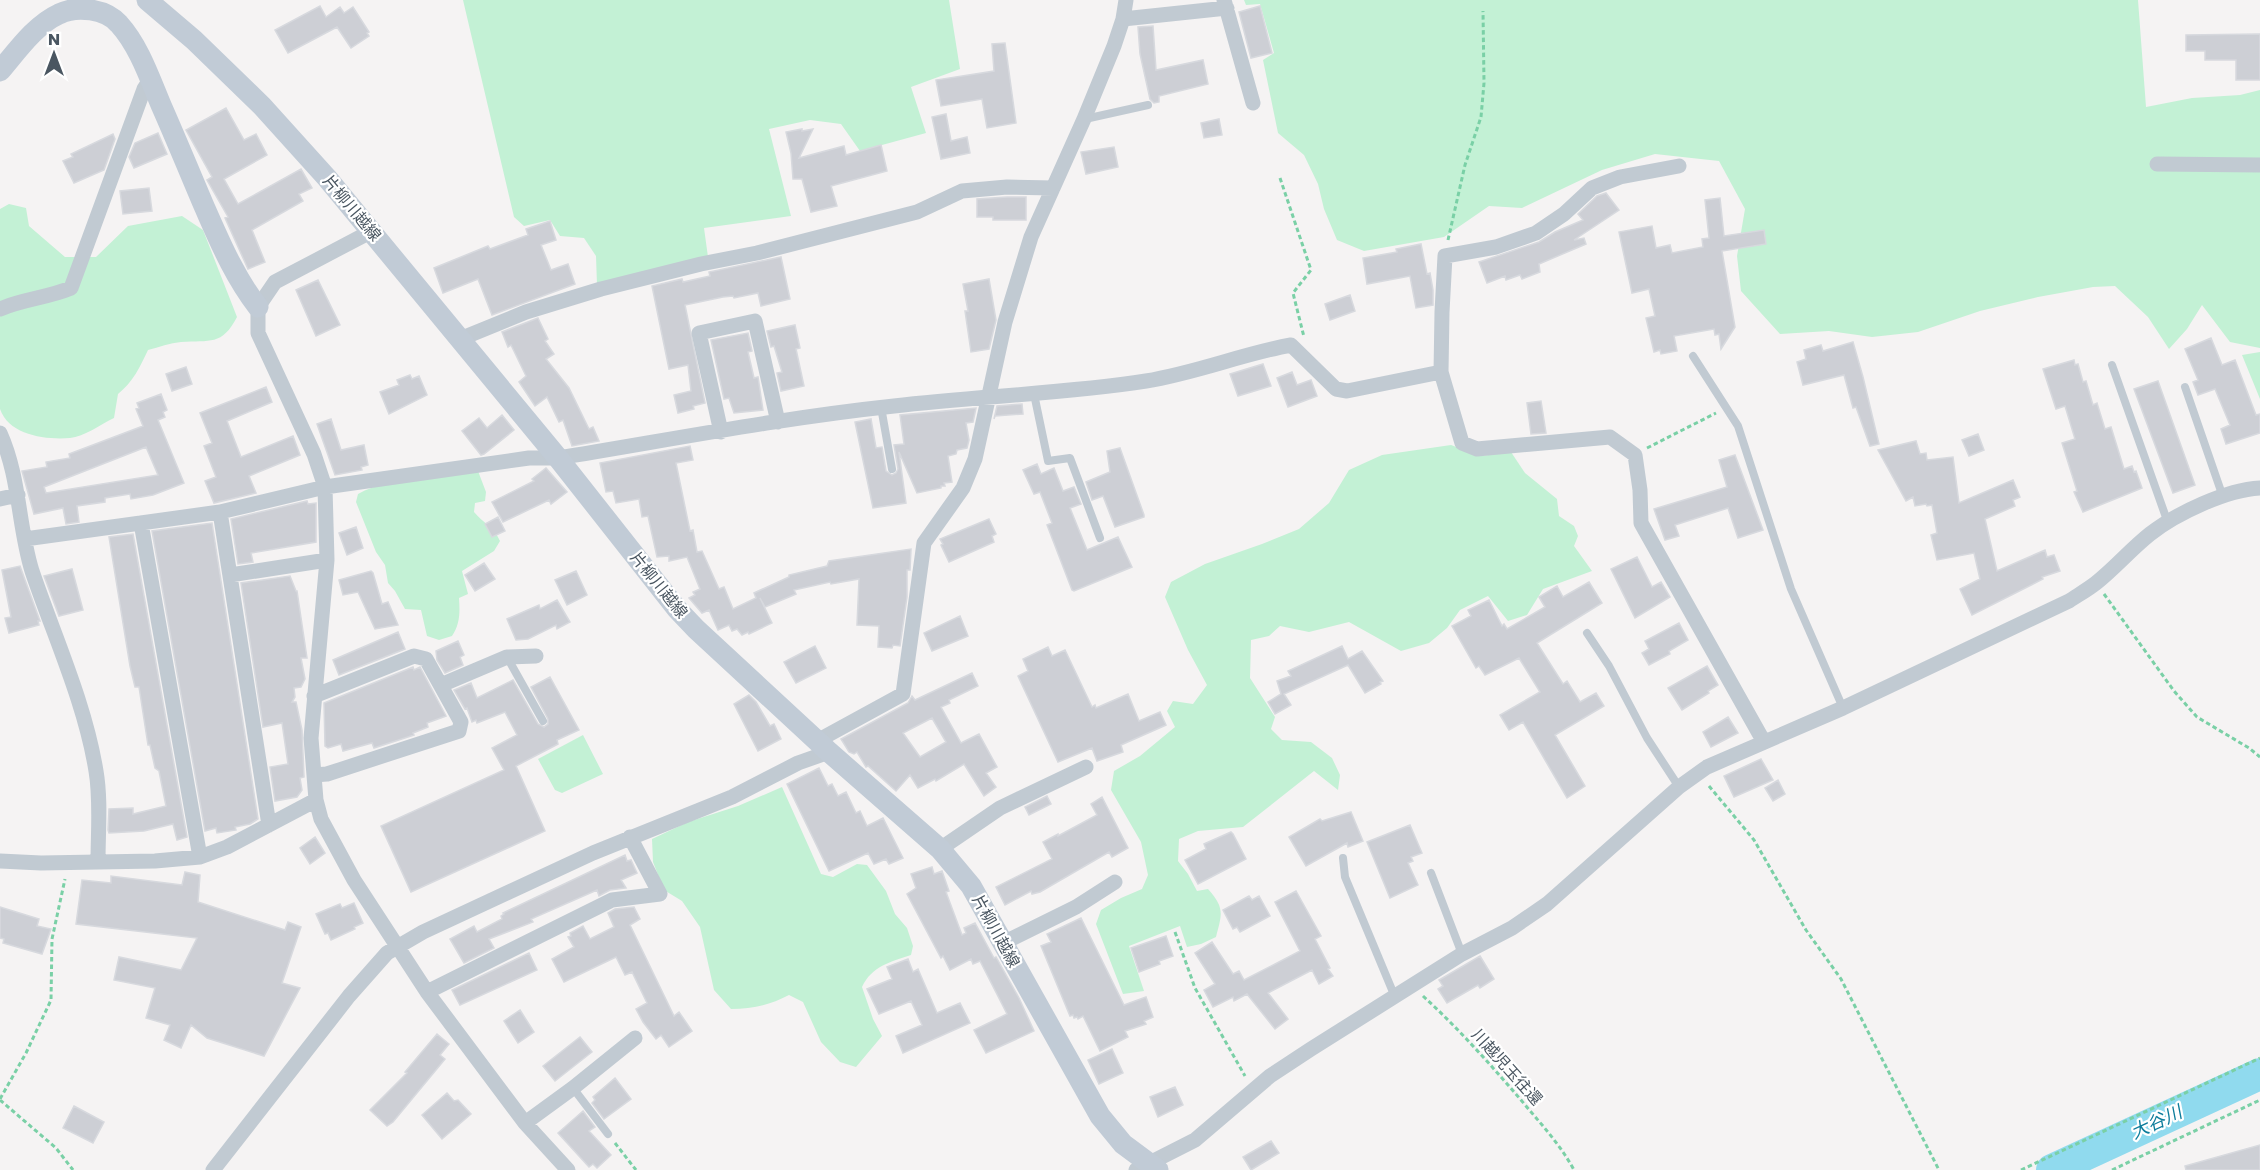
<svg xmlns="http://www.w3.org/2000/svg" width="2260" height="1170" viewBox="0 0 2260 1170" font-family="Poppins,'Noto Sans JP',sans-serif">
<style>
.green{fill:#c3f1d5}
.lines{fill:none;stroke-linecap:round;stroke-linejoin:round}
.river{stroke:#90daee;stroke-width:32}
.building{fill:#cdcfd5;stroke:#d7d9de;stroke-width:1.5;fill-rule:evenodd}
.path{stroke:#7ad0a6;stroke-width:3;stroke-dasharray:4.5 3;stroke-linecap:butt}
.lane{stroke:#c1cad2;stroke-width:8}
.street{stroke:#c1cad2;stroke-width:15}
.secondary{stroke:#c1cbd6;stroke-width:21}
.labels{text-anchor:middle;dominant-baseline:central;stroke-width:4.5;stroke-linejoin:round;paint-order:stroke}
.street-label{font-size:16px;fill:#4a5661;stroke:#fff}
.water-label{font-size:18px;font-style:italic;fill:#0c7c9b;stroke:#fff}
</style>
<rect width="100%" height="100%" fill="#f5f3f3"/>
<path class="green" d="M463,0H949L960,69L911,87L926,133L860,151L841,124L810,120L769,129L791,216L704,228L708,257L597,285L596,256L584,238L560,236L550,220L524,226L514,217Z
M1244,0H2138L2146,107L2192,98L2240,95L2260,90V348L2230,342L2202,305L2187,329L2169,349L2148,317L2115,286L2093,287L2038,297L1980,311L1918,332L1872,337L1829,331L1780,334L1741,291L1737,256L1745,209L1719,161L1655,154L1602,170L1522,208L1489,206L1444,237L1364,251L1337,240L1324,209L1318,184L1304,155L1278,133L1263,60L1274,53L1260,4L1246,5Z
M9,204L26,208L29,226L65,257H96L128,226L182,216L203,230L237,317C222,346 210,340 181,342C170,343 159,347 148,350C140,367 133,382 118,394L114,418C101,424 84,437 70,438C45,440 9,435 0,409V209Z
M2260,352V399L2242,355Z
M1451,445L1481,456L1511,452L1525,473L1557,499L1559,516L1574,526L1578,536L1574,546L1592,571L1543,589L1527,615L1508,621L1488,596L1460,610L1447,628L1429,643L1401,651L1349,622L1309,632L1280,626L1269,636L1251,640L1250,678L1275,717L1271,729L1282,740L1311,742L1332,758L1340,775L1338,790L1314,771L1243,827L1198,831L1179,839L1178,861L1188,874L1197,891L1208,889C1225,908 1222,914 1216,937L1201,944L1187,947L1180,926L1129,946L1144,991L1123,994L1096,924L1101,910L1121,898L1142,889L1148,875L1141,842L1111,790L1114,771L1140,756L1175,727L1167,711L1173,701L1193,704L1207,685L1188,650L1165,597L1171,582L1205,564L1262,544L1299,529L1329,503L1349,470L1382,455Z
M478,471L486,492L485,501L475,503L474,512C483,523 494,527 500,541L494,551L462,571L468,594L459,598C460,613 460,624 452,636L439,640L427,636L421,610L405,609L395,591L388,583L385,565L376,552L356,502L358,494C394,474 439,481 478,471Z
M583,735L603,774L562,793L555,790L538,759Z
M782,787L821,874L833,877L857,864L867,865L886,891L895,914L907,928L913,946L911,955C890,962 872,966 862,987L873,1019L882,1036L856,1067L840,1062L821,1042L803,1002L789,995C770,1005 752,1009 731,1009L714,990L700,927L682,901L664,890L653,862L652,839L688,822L738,806Z"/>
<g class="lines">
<path class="river" d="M2052,1170L2260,1074"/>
</g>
<path class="building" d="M320,6L326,17L340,7L344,13L353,7L369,32L367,33L369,36L351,48L337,27L288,53L275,30Z
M1260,6L1272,53L1251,58L1239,12Z
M1153,26L1156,70L1203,60L1208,84L1159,96V102L1154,103L1150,99L1140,54L1138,27Z
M2260,34V80H2236V60H2205V51H2186V35Z
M1005,43L1016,123L987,128L982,99L941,106L936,80L994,71L992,44Z
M226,108L244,140L256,134L267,155L224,179L238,204L301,169L312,188L299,194L303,201L252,230L265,262L248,269L225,218L228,217L207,180L212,177L186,130Z
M946,114L951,141L967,137L970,153L941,159L932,117Z
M1219,119L1222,135L1204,138L1201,123Z
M802,129V131L813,129L799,158L844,146L846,155L881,145L887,171L831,186L837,206L811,212L802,179H793L791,153L786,132Z
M158,133L167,154L134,168L129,157L135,143Z
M113,134L115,139L104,170L74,183L63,161L73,157L71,154Z
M1114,147L1118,167L1086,174L1081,152Z
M149,188L152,211L123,214L120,191Z
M1606,193L1619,210L1574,240L1584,238L1586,244L1539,264L1540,272L1522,279L1520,275L1506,280L1505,276L1487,283L1479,262L1539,242L1555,232L1583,220L1578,214L1597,196Z
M1007,197H1026V220H993V217H977V199Z
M1720,198L1724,236L1764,230L1766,244L1722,251L1735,327L1721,349L1719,334L1715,335L1714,329L1674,336L1677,351L1661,354L1660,350L1654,352L1646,318L1655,316L1649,289L1632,293L1619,232L1652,226L1656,248L1670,245L1672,253L1703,247L1702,239L1709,238L1705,200Z
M550,221L556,240L541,245L551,270L568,264L575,284L492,315L478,279L443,293L434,268L488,246L490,249L528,235L526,229Z
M1421,244L1427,274L1430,273L1433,290V305L1416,308L1410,276L1367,284L1363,258L1397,252L1396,249Z
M781,257L790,299L761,306L758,293L734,298L733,296L723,297L685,305L705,403L693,406L694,409L678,413L674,395L691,391L688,365L669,369L652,286L682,279L683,282L710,276L709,272Z
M989,279L996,320L989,349L971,352L965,311H968L963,284Z
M318,280L340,325L316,336L296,290Z
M1350,295L1355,311L1330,320L1325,304Z
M538,318L548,339L545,341L554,354L546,359L569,388L589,429L593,427L599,441L572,446L563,420L559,422L547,397L535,406L519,382L526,376L511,345L508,347L502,332Z
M795,325L800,348L796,349L804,386L781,391L777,373L782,372L774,346L771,347L767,331Z
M748,333L752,351L748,352L754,378L758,377L763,410L734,413L729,398L724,399L711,340Z
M2211,338L2222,365L2235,360L2256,415L2260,414V433L2226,444L2221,429L2230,425L2215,389L2198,395L2193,382L2198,380L2185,349Z
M1853,342L1863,377L1879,444L1870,446L1856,407L1853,408L1844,375L1803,385L1797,362L1806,359L1804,350L1821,345L1823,351Z
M2074,360L2075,365L2078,364L2083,382L2086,381L2093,405L2097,403L2105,429L2111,427L2124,469L2132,466L2134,472L2136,471L2142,488L2083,512L2074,492L2077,491L2062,443L2075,439L2065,406L2056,409L2043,369Z
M1263,364L1271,386L1238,396L1230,374Z
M186,367L192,384L172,391L166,374Z
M1292,372L1297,385L1311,380L1317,396L1288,407L1277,378Z
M410,375L412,379L419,376L427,395L389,414L380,392L399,385L397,380Z
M2158,381L2195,485L2173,493L2134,389Z
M266,387L272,402L227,421L241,457L293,436L300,455L249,476L256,493L214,503L205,481L216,477L204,446L212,443L200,413Z
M161,394L167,410L163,412L165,417L158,420L184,483L153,495L131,499L130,494L105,498V502L77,506L79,522L66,524L63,508L34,514L22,471L47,467L46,462L70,458L69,454L143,426L136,409L139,408L137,403ZM146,447L158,475L46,493L44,487Z
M1541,401L1546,433L1531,434L1527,403Z
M1022,404L1023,414L995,416L994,419L997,406Z
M976,408L973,422L966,423L969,440L967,448L957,450L956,454L948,456L952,482L944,483L945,486H941V488L917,493L899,452L906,503L873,508L855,422L871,419L876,448L882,447L886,471L892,475L896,473L898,469L894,445L904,444L900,415Z
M502,415L514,430L484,454L481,455L462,431L479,418L487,428Z
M331,419L341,450L364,445L368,465L361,467L362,470L335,475L317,424Z
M1978,434L1984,450L1969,456L1962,440Z
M1916,441L1920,454L1926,453L1927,460L1953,457L1959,503L2013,480L2020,497L2013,500L2015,506L1985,519L1997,571L2045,550L2047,557L2054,555L2060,571L2042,577L2043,579L1972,615L1960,589L1980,579L1974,553L1937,560L1931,535L1937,533L1932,505L1927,506L1926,504L1915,506L1913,497L1906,501L1878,450Z
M690,446L693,460L676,463L690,531L693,530L697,552L702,551L719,589L724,587L733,609L756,598L754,593L789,577V575L827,566L829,561L911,549L910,570H907V597L900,646L893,645L892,648L878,647L879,626L857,625L859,579L831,584L830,582L794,590L796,594L765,607L760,598L772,623L749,634L748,632L742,635L737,629L732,631L729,625L718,630L709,610L702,613L689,598L695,595L693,592L700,589L687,557L669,561V556L657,557L648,516L642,517L639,499L616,503L613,491L606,492L600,463Z
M1120,448L1144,515V517L1115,527L1103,496L1092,500L1086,482L1110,472L1107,451Z
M1735,455L1763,530L1738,538L1728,508L1675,525L1679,536L1665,540L1654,509L1727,487L1719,460Z
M1037,464L1041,474L1054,468L1063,491L1074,487L1081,504L1070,508L1087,550L1118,537L1132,567L1074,591L1072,590L1047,525L1052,523L1040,492L1034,494L1023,470Z
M546,468L567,492L551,504L549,500L503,522L492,502L534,481L532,479Z
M307,501L308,504L316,503V542L251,553L253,562L238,564L231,519Z
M498,517L505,531L492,537L485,524Z
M989,519L996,534L992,536L994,542L949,562L941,545L943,544L940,539Z
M212,523L258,819L250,824L235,827L236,830L217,833L216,828L205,831L152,531Z
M356,527L363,548L347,555L339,533Z
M133,534L187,837L177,840L173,824L144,831L109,833L108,830L109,809L133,808V814L166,806L159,771L155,768L150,745H148L139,687H135L130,666L109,537Z
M1637,557L1652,587L1661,582L1670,597L1635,618L1611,569Z
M484,563L495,579L475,591L465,575Z
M20,566L40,621H38L39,625L9,633L5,618L11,617L2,570Z
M72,569L83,610L59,616L44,576Z
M371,571L373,573L382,604L388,602L398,625L375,629L358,592L343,595L339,580Z
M576,571L587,595L567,605L555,580Z
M290,576L296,591H297L307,658H301L305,679L301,687L294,688L295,697L292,702H296L302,730L304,777L300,778L302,790L297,797L275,801L270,767L288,764L282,723L263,727L241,583Z
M1589,582L1602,603L1537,643L1563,684L1567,681L1580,702L1596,693L1604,706L1555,735L1585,786L1567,798L1523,722L1509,730L1500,715L1540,692L1519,658L1485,675L1479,666L1476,668L1452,626L1471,616L1468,610L1489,600L1502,626L1504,624L1507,629L1545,607L1539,597L1557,586L1563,597Z
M557,600L570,622L557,629L556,625L528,639L516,640L507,619L539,605L540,609Z
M960,616L968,636L932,651L924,633Z
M1679,623L1688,640L1669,651L1670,654L1649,665L1642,653L1649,649L1645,641Z
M398,632L405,649L339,675L333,660Z
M458,641L464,655L460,657L463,665L445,673L437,660L436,651Z
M815,646L826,668L796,683L784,662Z
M1342,646L1348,659L1362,651L1383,681L1380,682L1381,684L1365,693L1348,665L1284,694L1291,705L1275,714L1268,702L1281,694L1277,681L1291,676L1288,671Z
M1048,647L1052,656L1065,650L1092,707L1095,705L1096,708L1128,694L1139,721L1160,712L1166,725L1121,745L1123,752L1097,761L1092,748L1058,762L1018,676L1028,671L1023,659Z
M1707,666L1718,685L1708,691L1709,693L1682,710L1668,688Z
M413,667L414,670L420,667L446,716L427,723L428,727L413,733L414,735L374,748L372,743L343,751L341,744L328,748L325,746L324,703Z
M972,673L978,686L949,700L950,703L941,707L961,743L979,734L997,767L986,773L996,787L984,796L964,764L936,781L935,779L918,788L910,775L896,791L868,766L866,767L857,752L854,754L849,752L841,739L908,703L912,696L915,700ZM932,718L946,742L920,757L903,733Z
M550,677L579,730L557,740L558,744L516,766L545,831L411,892L381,826L504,770L492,748L517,735L505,712L477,723L476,720L472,722L467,708L465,709L454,690L471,683L477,698L513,680L538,724L544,727L548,724V719L531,687Z
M749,695L756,702L770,726L774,724L781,739L758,751L734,704Z
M1728,717L1738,733L1711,747L1703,732Z
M1761,759L1773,780L1734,797L1724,776Z
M819,768L828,786L832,784L838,796L846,792L856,813L860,811L867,826L883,818L903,858L889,864L886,859L874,864L868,853L829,871L787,784Z
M1778,780L1785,794L1773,801L1765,788Z
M1047,796L1051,804L1029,815L1025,807Z
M1102,797L1128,848L1112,857L1109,852L1040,892L1032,894L1031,891L1005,905L996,887L1052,859L1043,842L1058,834V836L1097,815L1091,804Z
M1351,812L1363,841L1348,847L1347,843L1306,866L1289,837L1320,819L1322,821Z
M1410,825L1422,853L1411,857L1413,861L1408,863L1418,885L1390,898L1367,842Z
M1231,832L1233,834L1246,859L1198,884L1185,860L1206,849L1204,844Z
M315,837L325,853L310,864L300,848Z
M625,855L627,861L631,860L637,873L621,880L626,888L610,890L599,896L597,890L531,919L533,922L489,939L494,948L464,963L450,939L474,926L477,932L502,919L501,916L504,914L503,913Z
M932,867L934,874L942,871L949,891L946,892L962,935L966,933L964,928L975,923L994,958L996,957L1019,998L1034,1031L986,1053L974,1030L1007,1014L980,961L973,964L971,959L950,970L943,956L941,958L907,894L916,888L911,874Z
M185,872L200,875L198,902L285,930L288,922L301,927L282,983L300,988L264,1056L207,1038L191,1025L181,1048L164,1040L170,1025L146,1018L155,988L114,980L119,957L181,970L197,938L76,924L82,880L111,883V876L182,885Z
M1296,891L1321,936L1315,939L1330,968L1328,969L1333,976L1319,984L1312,970L1268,993L1288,1019L1275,1029L1247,994L1234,1001L1233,997L1213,1007L1204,990L1215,984L1195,953L1212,942L1233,974L1239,971L1244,980L1300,951L1275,902Z
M1249,896L1252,900L1259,896L1270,916L1240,932L1237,927L1233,929L1223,910Z
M354,903L363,923L354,927L355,929L331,940L328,933L325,934L316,914L340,904L342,908Z
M0,907L39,919L37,926L51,929L42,954L3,943L4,939L0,938Z
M634,907L640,919L630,925L674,1016L679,1012L692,1031L669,1047L661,1035L656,1039L643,1022L636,1009L647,1003L632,972L625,975L616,957L564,982L552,959L574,947L568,937L571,936L570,933L583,926L590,939L614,927L608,913L615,909Z
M1081,918L1124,1005L1146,997L1153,1017L1144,1021L1146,1024L1125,1031L1128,1037L1100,1051L1083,1016L1078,1019L1077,1017L1074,1018L1073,1015L1070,1016L1041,946L1051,942L1047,934Z
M1166,936L1173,956L1159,961L1160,964L1139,972L1131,948Z
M529,953L537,970L460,1005L452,990Z
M1480,956L1494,979L1480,988L1478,985L1447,1003L1438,989L1443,986L1439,980Z
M908,959L913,972L918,969L937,1013L960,1003L970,1023L903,1053L896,1036L922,1025L911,1001L879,1014L867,989L892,979L887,967Z
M520,1010L534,1032L518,1043L504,1021Z
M437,1034L449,1044L440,1055L445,1059L393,1122L387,1126L370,1110L407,1073L405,1072Z
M580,1037L592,1052L555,1081L543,1066Z
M1112,1049L1123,1073L1099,1084L1088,1060Z
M615,1078L631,1099L604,1119L592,1103L595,1100L593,1097Z
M1175,1087L1183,1105L1158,1117L1150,1097Z
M447,1093L454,1101L458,1100L471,1114L442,1139L422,1115Z
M74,1106L104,1122L93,1143L63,1128Z
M583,1111L595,1127L589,1131L611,1155L597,1168L593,1164L589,1167L558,1133Z
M1271,1141L1279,1153L1251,1170L1243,1157Z
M2260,1145V1170H2186L2185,1166Z"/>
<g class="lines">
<path class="path" d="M1280,178L1311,270L1293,293L1304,337
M1448,240L1465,165L1481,117L1484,83L1483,11
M1647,448L1716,413
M2104,594L2174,691L2197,717L2249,748L2260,757
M1709,786L1754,840L1806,930L1841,979L1939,1170
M1175,932L1195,988L1245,1076
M1423,996C1458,1028 1490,1064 1521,1100C1540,1123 1560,1144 1574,1170
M0,1099L26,1053L51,1000L52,939L65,879
M0,1100L56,1148L73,1170
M615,1143L636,1170
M2021,1170L2260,1058
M2112,1170L2260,1100"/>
<path class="lane" d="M1085,119L1148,105
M1693,356L1738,426L1791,589L1843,708
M2112,365L2168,523
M2185,387L2223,497
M1034,394L1048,461L1070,458L1100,538
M881,407L892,469
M1587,633L1609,666L1647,738L1679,787
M507,657L543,721
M1343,858L1345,877L1395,997
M1431,873L1462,954
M573,1088L608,1134"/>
<path class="street" d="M1224,0L1253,103
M1123,19L1227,8
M2157,164L2260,165
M372,231L275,282L258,307V333L314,454L325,487L327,560L311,738L316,800L321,819L354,880L427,992L525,1123L568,1170
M0,309C23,299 47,298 71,288L144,89L150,80
M460,339L526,312L601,289L701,264L757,253L917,212L962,191L1007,187L1053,188
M1441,372L1442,312L1445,256L1496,247L1536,233L1564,214L1592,188L1620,177L1679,166
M721,432L699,333L755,321L778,422
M0,433C20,477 18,526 32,571C54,636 85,703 96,771C101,800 98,832 98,862
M0,499L18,495
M220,512L269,825
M141,523L200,857
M25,539L220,512L325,487L529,458H558C669,440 781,418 894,406C978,396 1063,394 1146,381C1196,373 1242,354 1291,345L1336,389L1347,391L1441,372L1462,443L1477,449L1610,437L1635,455L1640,490L1641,523L1764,742
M230,575L327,560
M441,685L507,657L536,656
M314,696L414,656L426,659L461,722L459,731L327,774L314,775
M817,741L903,694L924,543L963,488L975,459L1005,322L1031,237L1084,119L1114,46L1123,19L1126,0
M940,849L1000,808L1086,767
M0,861L41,863L155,861L200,857L227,847L316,800
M1003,943L1076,907L1115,882
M427,992L612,900L660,894L630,837
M525,1123L573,1088L635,1038
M213,1170L349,996L387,953L423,932L593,853L732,797L798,763L829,752
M1136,1170L1195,1140L1270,1076L1311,1049L1462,954L1512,928L1547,904L1679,787L1707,767L1843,708L2069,601C2078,595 2087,590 2096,583C2115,568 2131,549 2150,534C2177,513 2226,490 2260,488"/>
<path class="secondary" d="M147,0L194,40L262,106L327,178L558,458L677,609L696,629L829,752L940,849L971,886L1100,1116L1123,1144L1158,1170
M0,71C17,51 35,25 59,14C77,5 106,9 119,24C139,46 150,79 161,105C176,139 190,173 204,206C220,242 234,276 258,307"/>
</g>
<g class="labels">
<g class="street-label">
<text transform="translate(352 208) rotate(50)">片柳川越線</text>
<text transform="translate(659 585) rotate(51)">片柳川越線</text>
<text transform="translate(996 931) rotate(61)">片柳川越線</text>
<text transform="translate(1507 1067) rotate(48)">川越児玉往還</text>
</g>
<g class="water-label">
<text transform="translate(2156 1122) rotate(-25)">大谷川</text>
</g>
</g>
<g transform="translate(54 54)" stroke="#ffffff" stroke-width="4.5" paint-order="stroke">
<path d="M0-4.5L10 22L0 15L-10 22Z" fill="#4a5661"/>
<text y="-9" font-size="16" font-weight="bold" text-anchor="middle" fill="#4a5661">N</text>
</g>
</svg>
